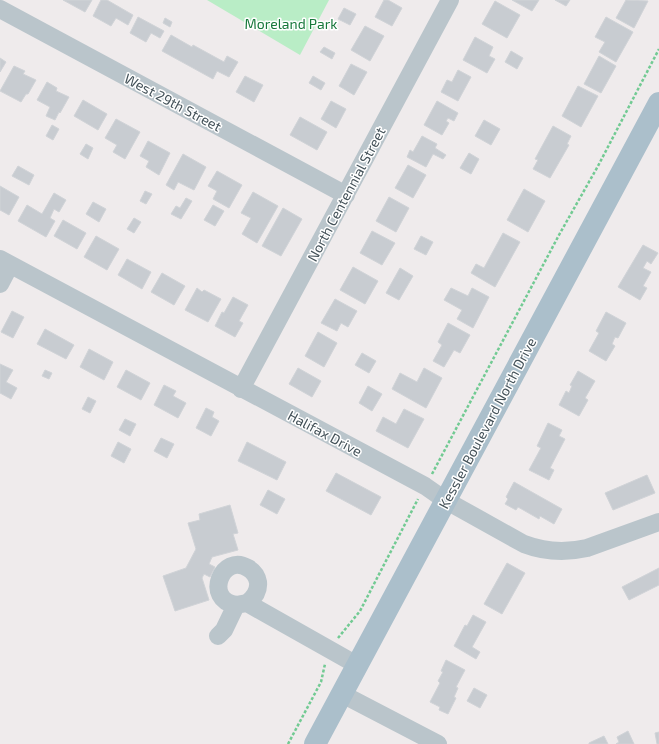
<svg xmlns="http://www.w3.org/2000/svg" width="659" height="744" viewBox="0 0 659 744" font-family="'Exo 2',sans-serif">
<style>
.green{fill:#b9edc6}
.building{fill:#c8ccd1;stroke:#d0d3d7}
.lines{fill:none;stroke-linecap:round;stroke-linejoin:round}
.path{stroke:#72ca93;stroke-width:2.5;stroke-dasharray:3 2;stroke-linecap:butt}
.minor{stroke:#bac5cb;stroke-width:18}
.major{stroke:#abbfcb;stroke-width:22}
.labels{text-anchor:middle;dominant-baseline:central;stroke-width:3;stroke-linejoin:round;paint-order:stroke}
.park-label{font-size:14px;fill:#17783b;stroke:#fff}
.street-label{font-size:14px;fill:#445259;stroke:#fff}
</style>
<rect width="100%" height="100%" fill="#efebec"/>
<path class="green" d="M207,0H329L300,55Z"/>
<path class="building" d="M63,0H92L85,12Z
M101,0H107L133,15L128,25L116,18L111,26L93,16Z
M384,0H388L402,8L392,26L375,17Z
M512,0H539L532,11Z
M555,0H570L566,6Z
M626,0L648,1L634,28L616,18Z
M495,1L520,15L507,38L482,24Z
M344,8L356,14L350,25L338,19Z
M138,17L164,31L160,38L151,33L146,42L130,33Z
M606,17L633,32L616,62L599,52L605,42L595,37Z
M165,18L172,22L170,27L163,23Z
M365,26L384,36L370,61L351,50Z
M171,35L192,47L193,45L224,62L227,56L238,62L229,77L217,71L213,79L162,51Z
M475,37L493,47L489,56L495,59L487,73L463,60Z
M324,47L335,53L332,59L320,52Z
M511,51L523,58L517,69L505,62Z
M599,56L616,66L601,93L584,84Z
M0,58L6,62L0,72Z
M351,64L367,72L354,95L339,86Z
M14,66L25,71L23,74L36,80L28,94H26L21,102L0,91Z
M458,70L471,77L458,101L441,92L447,80L452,82Z
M245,76L263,85L254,102L236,92Z
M313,76L325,83L321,90L309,83Z
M47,82L57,88L56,91L69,97L60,113L59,112L55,120L46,116L50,107L37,100Z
M578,86L598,96L581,127L562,116Z
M83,100L107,114L98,130L74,116Z
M331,101L346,109L336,128L321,119Z
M437,101L458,113L454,121L448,118L446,121L449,123L442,135L424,125Z
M300,117L327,132L317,150L290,135Z
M116,119L140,132L125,159L113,152L117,145L105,138Z
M484,120L500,129L491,145L475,136Z
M52,125L59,129L53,140L46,136Z
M553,126L571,136L567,144L569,145L550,178L533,169L538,160L535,159Z
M422,136L437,144L435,148L446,155L443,159L433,154L426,167L407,157L410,150L413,152Z
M148,141L170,153L159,175L146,167L149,161L140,156Z
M86,144L93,148L88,159L80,154Z
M469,153L479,159L471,174L460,168Z
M183,154L206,167L194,190L178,182L174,190L166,185Z
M408,165L426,175L413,198L395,188Z
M18,166L34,175L29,185L12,176Z
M217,171L242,185L229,208L213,199L217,191L208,186Z
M0,186L19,197L9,215L0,210Z
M524,189L545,201L528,232L507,220Z
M145,191L152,194L146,204L140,201Z
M253,192L278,206L257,243L242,234L251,218L241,213Z
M54,193L66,200L59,212L54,209L50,218L55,221L46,237L18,221L27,205L42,214Z
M389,197L409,208L396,232L376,221Z
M186,198L192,201L181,219L171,214L176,206L180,208Z
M93,202L106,209L99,222L86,214Z
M213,205L224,211L215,226L204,220Z
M283,208L302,219L281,256L262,246Z
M134,218L141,222L134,233L127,229Z
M63,220L86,233L77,249L54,236Z
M372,231L395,243L382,265L360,253Z
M503,233L520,242L495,287L471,273L476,264L484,268Z
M96,236L119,249L107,270L84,257Z
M421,236L433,242L426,255L414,249Z
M643,245L658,253L651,264L647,261L643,268L651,272L643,286L647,288L640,300L618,287Z
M127,259L151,272L142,289L118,275Z
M353,267L378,281L365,304L340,290Z
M400,268L413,276L399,300L386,293Z
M162,273L185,286L174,305L151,292Z
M197,288L202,292L204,290L221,299L208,322L185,310Z
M451,288L468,296L472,288L489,297L473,328L457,319L462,310L444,300Z
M233,297L248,305L239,321L243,323L235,337L215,326L222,312L224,313Z
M335,299L357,311L348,327L341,323L337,331L321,323Z
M12,311L24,317L13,338L1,332Z
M606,312L626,323L618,338L615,337L612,344L615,346L606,361L589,351L599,333L596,331Z
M448,323L470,335L460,353L454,350L444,367L433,361L442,345L438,342Z
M45,329L74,345L66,359L37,344Z
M318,332L337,343L324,367L305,356Z
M89,349L113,362L104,380L80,367Z
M362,353L376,361L369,373L355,365Z
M0,364L13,370L6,382L17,388L11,399L0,393Z
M298,368L321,381L312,397L289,384Z
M424,368L442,378L426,408L392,389L400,373L417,382Z
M45,370L52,373L49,379L42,376Z
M126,370L150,383L141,400L117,387Z
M578,371L595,381L585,398L588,400L579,416L559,405L566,391L569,393L572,386L570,385Z
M164,385L176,391L173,396L186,403L178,418L154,405Z
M368,386L382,394L372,411L359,403Z
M88,397L96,401L90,413L82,409Z
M206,408L214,412L212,417L219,421L211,436L196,428Z
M404,409L424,419L408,448L376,431L383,417L396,424Z
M125,419L136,424L130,436L119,430Z
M548,423L562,430L559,436L565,439L550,468L554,470L549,480L529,470L541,448L537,446Z
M161,438L174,444L167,458L154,451Z
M118,442L131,449L124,463L111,456Z
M247,442L286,462L277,480L238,461Z
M336,473L381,497L371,515L326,491Z
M647,475L655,493L613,510L605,493Z
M514,482L562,509L554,524L540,516L539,519L518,507L516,510L505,504L508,499L506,497Z
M268,490L285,499L277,514L260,505Z
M230,505L238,533L233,534L238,550L212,557L209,564L215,567L210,577L204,574L202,578L209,600L175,611L163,576L186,568L196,549L188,523L200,520L199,514Z
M507,563L525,573L502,614L484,604Z
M659,568V585L629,600L622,587Z
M473,615L486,622L472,647L480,652L476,659L454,646L465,625L467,626Z
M446,660L465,670L456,687L458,688L454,697L456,698L448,714L439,710L440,707L430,702L440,683L438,681L443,672L441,671Z
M474,688L487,695L480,708L467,701Z
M628,731L634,744H616L619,742L617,737Z
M659,732V744H657L655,733Z
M604,736L608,744H589V743Z"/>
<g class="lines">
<path class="path" d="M432,474L559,235L598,166L659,49
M338,638L360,611L418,499
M288,744L321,682L325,664"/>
<path class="minor" d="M0,9L346,195
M0,259L425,486L445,500L524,544C545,552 565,553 587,548L659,522
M0,284L10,265
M241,389L450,0
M236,605C203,600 222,552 248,568C253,571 257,576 258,582C259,591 254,598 247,603
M218,636L224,630L236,605L247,603L357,665
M342,694L438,744"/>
<path class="major" d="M315,744L659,103"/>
</g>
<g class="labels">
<g class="park-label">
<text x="291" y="23">Moreland Park</text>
</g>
<g class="street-label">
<text transform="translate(173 102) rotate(28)">West 29th Street</text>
<text transform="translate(346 194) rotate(-62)">North Centennial Street</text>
<text transform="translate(487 423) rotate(-62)">Kessler Boulevard North Drive</text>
<text transform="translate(325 433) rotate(28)">Halifax Drive</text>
</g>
</g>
</svg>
